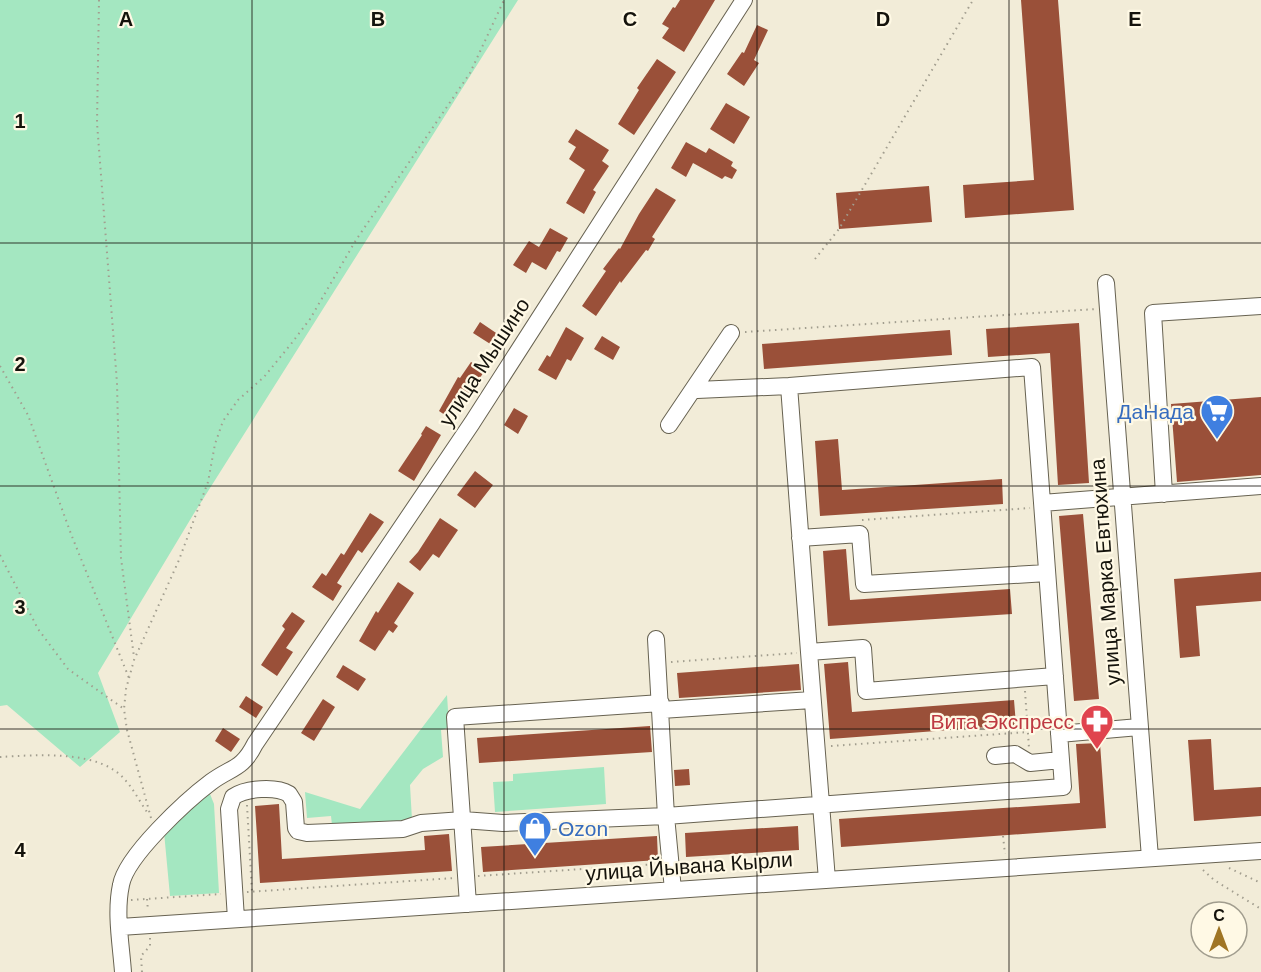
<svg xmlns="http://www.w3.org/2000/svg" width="1261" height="972" viewBox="0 0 1261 972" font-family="Helvetica,sans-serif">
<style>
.green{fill:#a4e7c1}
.building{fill:#9a5039}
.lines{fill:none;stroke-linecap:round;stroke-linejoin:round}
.minor-casing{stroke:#676251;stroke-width:18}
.path{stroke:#a29e8f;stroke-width:2;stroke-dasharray:1.5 4.5;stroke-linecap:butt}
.minor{stroke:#fff;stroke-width:16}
.grid{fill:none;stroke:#15130c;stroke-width:1.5;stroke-opacity:0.55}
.labels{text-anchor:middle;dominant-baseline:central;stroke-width:4.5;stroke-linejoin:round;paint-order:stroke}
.street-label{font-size:21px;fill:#15130c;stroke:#fff9e5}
.shop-label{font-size:21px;fill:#366cbe;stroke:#fff9e5;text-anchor:end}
.health-label{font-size:21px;fill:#be3a42;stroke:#fff9e5;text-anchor:end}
.grid-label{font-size:20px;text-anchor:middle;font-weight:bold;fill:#15130c;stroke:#fff9e5;stroke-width:4.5;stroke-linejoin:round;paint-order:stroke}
</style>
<rect width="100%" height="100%" fill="#f2ecd8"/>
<path class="green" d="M0,0H518L193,515L98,673L120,732L80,767L7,705L0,706Z
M447,695L449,726L445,729L441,730L443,757L423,769L410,785L412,820L332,825L331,816L307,818L305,792L360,809Z
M604,767L606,804L495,812L493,782L513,781V774Z
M210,794L214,804L219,893L170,896L164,832L204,795Z"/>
<path class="building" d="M680,0H715L684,52L662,38L669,28L662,24L673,7L675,8Z
M1021,0H1058L1074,210L965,218L963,185L1034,180Z
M757,25L768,30L754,60L759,63L744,86L727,74L742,52L744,53Z
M657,59L676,72L634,135L618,124L639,90L637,88Z
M726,103L750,117L734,144L710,129Z
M576,129L609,150L602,161L609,166L593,190L596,192L584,214L566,203L585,170L569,159L576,147L568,142Z
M686,142L706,153L709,148L733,162L731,166L737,170L732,179L725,176L722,179L693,163L686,177L671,168Z
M929,186L932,222L839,229L836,193Z
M656,188L676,200L652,237L655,239L648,251L646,250L621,283L620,281L596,316L582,306L606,271L603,269L619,248L620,249L639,214Z
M550,228L568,238L560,252L557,251L546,270L532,262L526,273L513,265L529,241L539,247Z
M480,322L502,337L495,347L473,333Z
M1079,323L1089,483L1058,485L1050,353L988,357L986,329Z
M566,327L584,338L571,361L567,359L556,380L538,370L547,355L550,357Z
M950,330L952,355L764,369L762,344Z
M602,336L620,347L613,360L594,349Z
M471,362L485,370L468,397L463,394L448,417L439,411L458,377L460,378Z
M1261,397V475L1177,482L1171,404Z
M514,408L528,416L518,434L504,425Z
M426,426L441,435L414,481L398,471L422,435L421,434Z
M838,439L842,490L1002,479L1003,504L820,516L815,441Z
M475,471L493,485L475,508L457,495Z
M370,513L384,522L362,553L358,550L337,583L342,586L333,601L312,587L322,573L326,576L341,553L344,555Z
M1083,514L1099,699L1074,701L1059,516Z
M440,518L458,530L439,558L433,554L420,571L409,562L418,552Z
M846,549L850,600L1010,589L1012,614L828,626L823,551Z
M1261,572V601L1196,606L1200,656L1180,658L1174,579Z
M398,582L414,593L394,623L398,626L393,633L389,630L375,651L359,641L376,611L378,613Z
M292,612L305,621L286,648L293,652L277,676L261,665L285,629L282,626Z
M848,662L852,712L1014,700L1016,725L830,739L824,664Z
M799,664L801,690L679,698L677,673Z
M343,665L366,679L358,691L336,677Z
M246,696L263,707L256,718L239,707Z
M323,699L335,707L314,741L301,733Z
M650,726L652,752L479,763L477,738Z
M223,728L240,739L231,752L215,741Z
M1211,739L1214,790L1261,787V816L1194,821L1188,740Z
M1100,743L1106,828L841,847L839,819L1080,803L1076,744Z
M689,769L690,785L675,786L674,770Z
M279,804L282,859L425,850L424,836L449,834L452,871L260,883L255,806Z
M798,826L799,850L686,857L685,833Z
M657,836L658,860L483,872L481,847Z"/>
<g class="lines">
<defs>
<path id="minor" d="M1106,283L1150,858
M789,386L809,652
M669,425L731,333
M1164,494L1153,313L1261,306
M1042,503L1261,486
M800,538L860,534L864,584L1047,573
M656,639L666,816L673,890
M661,710L812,700
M1059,734L1139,727
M995,756L1015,754L1030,763L1061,760
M827,880L809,652L863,648L866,691L1055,676
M468,904L455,717L661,703
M236,919L229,809L233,797C246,788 276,786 289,794L294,802L296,828L298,831L307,833L403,829L421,823L463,820L503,823L666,816L1063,787L1032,367L789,386L697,390
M120,927L1261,851
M123,972C121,944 115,913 121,885C126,856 187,800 211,782C231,767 242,770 255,744L472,423L744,0"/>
</defs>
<use href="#minor" class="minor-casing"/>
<path class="path" d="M99,0L97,123L117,383L121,558L134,657
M815,259L839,229L973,0
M745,332L1096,309
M0,366L28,415L71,534L129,678
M862,520L1030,508
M0,555L38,629L68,669L124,709
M671,662L797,653
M1025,691L1029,748
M831,746L1028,732
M0,757C36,755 101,749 126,781C134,790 140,802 147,812
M247,805L252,892
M151,818L127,730L124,709L126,689L134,660L179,560L208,482L215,444L223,421L238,400L264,377L291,344L310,319L356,240L470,73L504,0
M1003,836L1005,854
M1229,868L1261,883
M1203,870L1214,880L1261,909
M478,876L658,864
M247,892L454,878
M147,899L148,911
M131,900L221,894
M142,972L141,956L150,946V938"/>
<use href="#minor" class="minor"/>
</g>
<path class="grid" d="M252,0V972M504,0V972M757,0V972M1009,0V972M0,243H1261M0,486H1261M0,729H1261"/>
<defs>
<symbol id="supermarket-pin" viewBox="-11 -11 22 30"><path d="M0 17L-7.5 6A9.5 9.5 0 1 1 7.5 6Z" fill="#3f7fe0" stroke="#fff9e5"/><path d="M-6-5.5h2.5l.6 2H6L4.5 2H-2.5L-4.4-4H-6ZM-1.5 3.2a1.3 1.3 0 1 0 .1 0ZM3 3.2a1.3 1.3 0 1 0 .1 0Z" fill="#fff"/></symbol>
<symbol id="pharmacy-pin" viewBox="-11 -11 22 30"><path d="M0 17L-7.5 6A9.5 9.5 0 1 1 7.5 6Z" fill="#e0444e" stroke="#fff9e5"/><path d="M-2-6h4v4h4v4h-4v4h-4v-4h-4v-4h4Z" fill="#fff"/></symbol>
<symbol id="shop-pin" viewBox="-11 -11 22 30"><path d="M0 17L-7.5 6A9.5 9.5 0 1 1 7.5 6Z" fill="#3f7fe0" stroke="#fff9e5"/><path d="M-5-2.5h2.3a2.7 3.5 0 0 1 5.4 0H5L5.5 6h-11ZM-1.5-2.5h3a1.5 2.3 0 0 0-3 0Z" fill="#fff"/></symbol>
</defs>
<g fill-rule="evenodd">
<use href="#supermarket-pin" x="1198" y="392" width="38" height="52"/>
<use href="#pharmacy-pin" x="1078" y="702" width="38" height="52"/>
<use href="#shop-pin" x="516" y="809" width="38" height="52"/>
</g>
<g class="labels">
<g class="street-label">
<text transform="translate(484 362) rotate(-57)">улица Мышино</text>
<text transform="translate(1105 572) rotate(-94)">улица Марка Евтюхина</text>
<text transform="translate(689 866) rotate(-4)">улица Йывана Кырли</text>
</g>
<g class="shop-label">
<text x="1194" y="411">ДаНада</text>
<text x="558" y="828" text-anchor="start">Ozon</text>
</g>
<g class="health-label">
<text x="1074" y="721">Вита Экспресс</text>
</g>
</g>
<g class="grid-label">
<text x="126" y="26">A</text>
<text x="378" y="26">B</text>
<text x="630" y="26">C</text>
<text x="883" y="26">D</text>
<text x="1135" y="26">E</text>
<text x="20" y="128">1</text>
<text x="20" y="371">2</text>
<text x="20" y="614">3</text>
<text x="20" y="857">4</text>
</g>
<g transform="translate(1219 930)"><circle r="28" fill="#fff9e5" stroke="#a19d8e" stroke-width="1.5"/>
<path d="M0-4.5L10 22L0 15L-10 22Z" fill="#9f7524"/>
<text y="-9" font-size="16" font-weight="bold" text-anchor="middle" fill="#15130c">С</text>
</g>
</svg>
